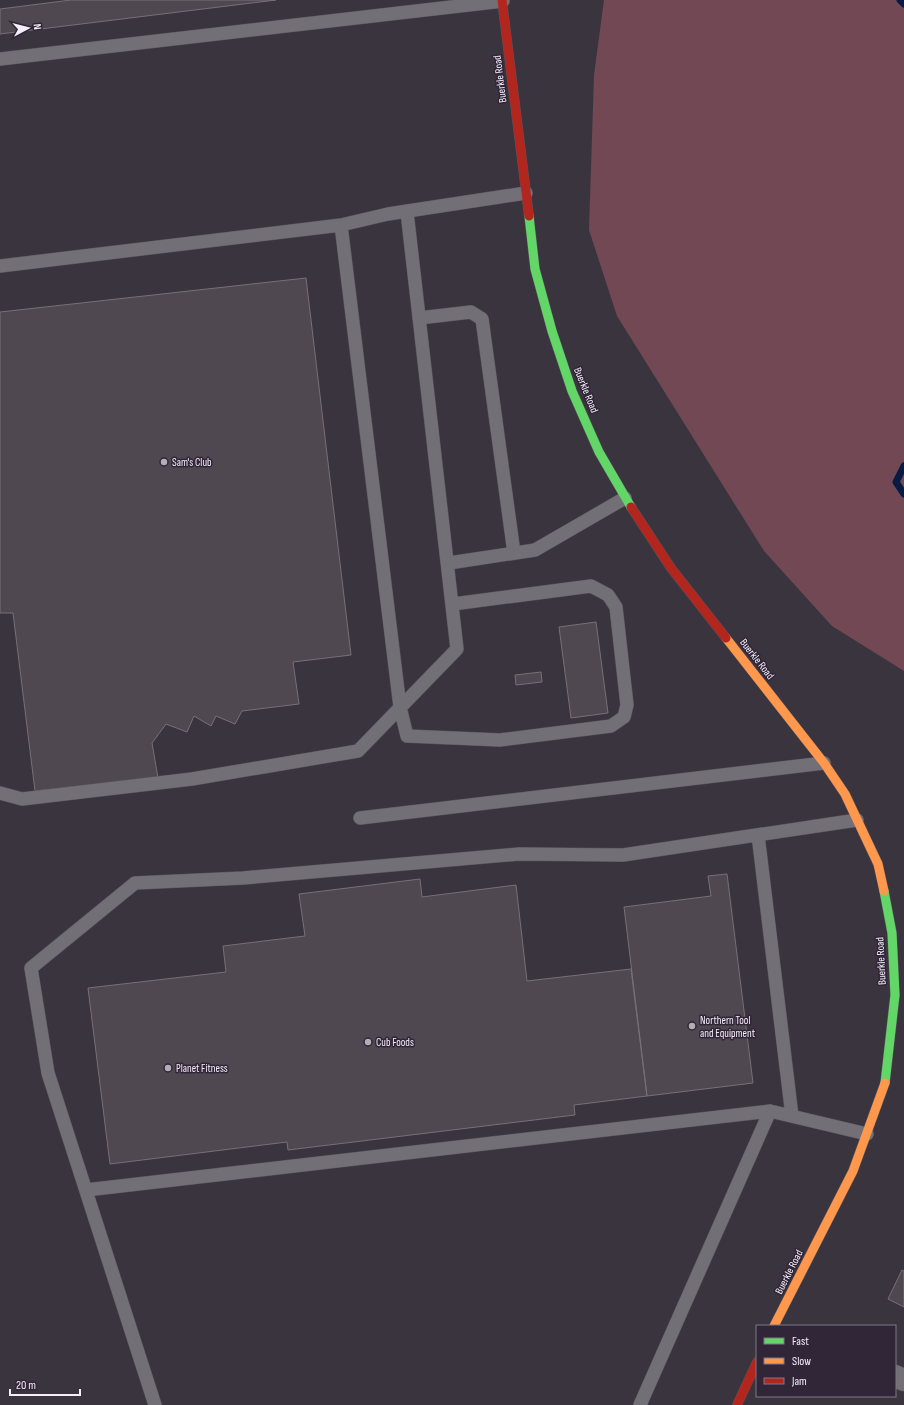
<svg xmlns="http://www.w3.org/2000/svg" width="904" height="1405" viewBox="0 0 904 1405" font-family="'Sofia Sans Condensed',sans-serif">
<style>
.green{fill:#714854}
.lines{fill:none;stroke-linecap:round;stroke-linejoin:round}
.stream{stroke:#091b42;stroke-width:7}
.building{fill:#4f4850;stroke:#787078}
.lane-casing{stroke:#58535c;stroke-width:14}
.street-casing{stroke:#58535c;stroke-width:23}
.fast-casing{stroke:#58535c;stroke-width:10}
.slow-casing{stroke:#58535c;stroke-width:10}
.jam-casing{stroke:#58535c;stroke-width:10}
.lane{stroke:#736f76;stroke-width:13}
.street{stroke:#736f76;stroke-width:22}
.fast{stroke:#63d668;stroke-width:9}
.slow{stroke:#ff974d;stroke-width:9}
.jam{stroke:#b3261e;stroke-width:9}
.poi-dot{fill:#b4adb8;stroke:#312638;stroke-width:1.5}
.labels{text-anchor:middle;dominant-baseline:central;stroke-width:3;stroke-linejoin:round;paint-order:stroke}
.street-label{font-size:11px;fill:#f5eefa;stroke:#312638}
.poi-label{font-size:11px;fill:#f5eefa;stroke:#312638;text-anchor:start}
</style>
<rect width="100%" height="100%" fill="#3a343e"/>
<path class="green" d="M604,0H904V671L832,626L764,551L617,316L589,230L594,75Z"/>
<g class="lines">
<path class="stream" d="M900,0L904,4
M904,466L896,482L904,494"/>
</g>
<path class="building" d="M71,0H276L0,34V9Z
M306,278L351,655L293,662L299,704L242,711L235,724L216,716L211,726L194,716L187,732L166,724L152,743L158,778L35,791L13,613H0V312Z
M596,622L608,713L571,718L559,627Z
M541,672L542,682L516,685L515,675Z
M727,874L753,1083L647,1096L624,907L711,896L708,876Z
M420,879L422,897L516,885L527,981L631,969L647,1096L574,1105L575,1115L288,1150L287,1142L110,1164L88,988L226,972L223,946L305,936L299,894Z
M902,1270L904,1271V1307L888,1299Z"/>
<g class="lines">
<defs>
<path id="lane" d="M0,59L503,1
M341,225L400,707L407,736L500,740L611,726L624,717L627,705L616,607L608,595L591,586L453,604
M0,266L341,225L388,214L526,193
M419,318L471,312L482,319L514,553
M449,563L535,550L625,498
M0,793L22,799L192,779L358,751L457,649L407,212
M360,818L824,763
M758,835L792,1116
M86,1190L770,1111L867,1134
M155,1405L48,1073L31,968L135,883L243,878L519,854L623,855L857,820
M640,1405L770,1111"/>
<path id="street" d="M895,1376L904,1380"/>
<path id="fast" d="M529,216L535,269L552,331L572,391L599,452L631,507
M884,891L892,933L895,995L885,1083"/>
<path id="slow" d="M726,638L824,763L845,794L878,864L884,891
M774,1326L853,1171L885,1083"/>
<path id="jam" d="M502,0L529,216
M631,507L671,568L726,638
M737,1405L757,1362"/>
</defs>
<use href="#lane" class="lane-casing"/>
<use href="#street" class="street-casing"/>
<use href="#fast" class="fast-casing"/>
<use href="#slow" class="slow-casing"/>
<use href="#jam" class="jam-casing"/>
<use href="#lane" class="lane"/>
<use href="#street" class="street"/>
<use href="#fast" class="fast"/>
<use href="#slow" class="slow"/>
<use href="#jam" class="jam"/>
</g>
<g class="poi-dot">
<circle cx="164" cy="462" r="4"/>
<circle cx="692" cy="1026" r="4"/>
<circle cx="368" cy="1042" r="4"/>
<circle cx="168" cy="1068" r="4"/>
</g>
<g class="labels">
<g class="street-label">
<text transform="translate(500 79) rotate(-97)">Buerkle Road</text>
<text transform="translate(586 390) rotate(68)">Buerkle Road</text>
<text transform="translate(757 659) rotate(52)">Buerkle Road</text>
<text transform="translate(881 961) rotate(-93)">Buerkle Road</text>
<text transform="translate(789 1272) rotate(-63)">Buerkle Road</text>
</g>
<g class="poi-label">
<text x="172" y="462">Sam's Club</text>
<text x="700" y="1020">Northern Tool<tspan x="700" dy="13">and Equipment</tspan></text>
<text x="376" y="1042">Cub Foods</text>
<text x="176" y="1068">Planet Fitness</text>
</g>
</g>
<rect x="756" y="1325" width="140" height="72" fill="#312638" stroke="#7f7686"/>
<rect x="764" y="1338" width="20" height="6" fill="#63d668" stroke="#7f7686"/>
<text x="792" y="1345" font-size="12" fill="#f5eefa">Fast</text>
<rect x="764" y="1358" width="20" height="6" fill="#ff974d" stroke="#7f7686"/>
<text x="792" y="1365" font-size="12" fill="#f5eefa">Slow</text>
<rect x="764" y="1378" width="20" height="6" fill="#b3261e" stroke="#7f7686"/>
<text x="792" y="1385" font-size="12" fill="#f5eefa">Jam</text>
<g transform="translate(28 28) rotate(83)" stroke="#312638" stroke-width="3" paint-order="stroke">
<path d="M0-3L7 15L0 10L-7 15Z" fill="#f5eefa"/>
<text y="-6" font-size="11" font-weight="bold" text-anchor="middle" fill="#f5eefa">N</text>
</g>
<path d="M10 1389v6h70v-6" fill="none" stroke="#f5eefa" stroke-width="2"/>
<text x="16" y="1389" font-size="12" fill="#f5eefa" stroke="#312638" stroke-width="3" paint-order="stroke">20 m</text>
</svg>
